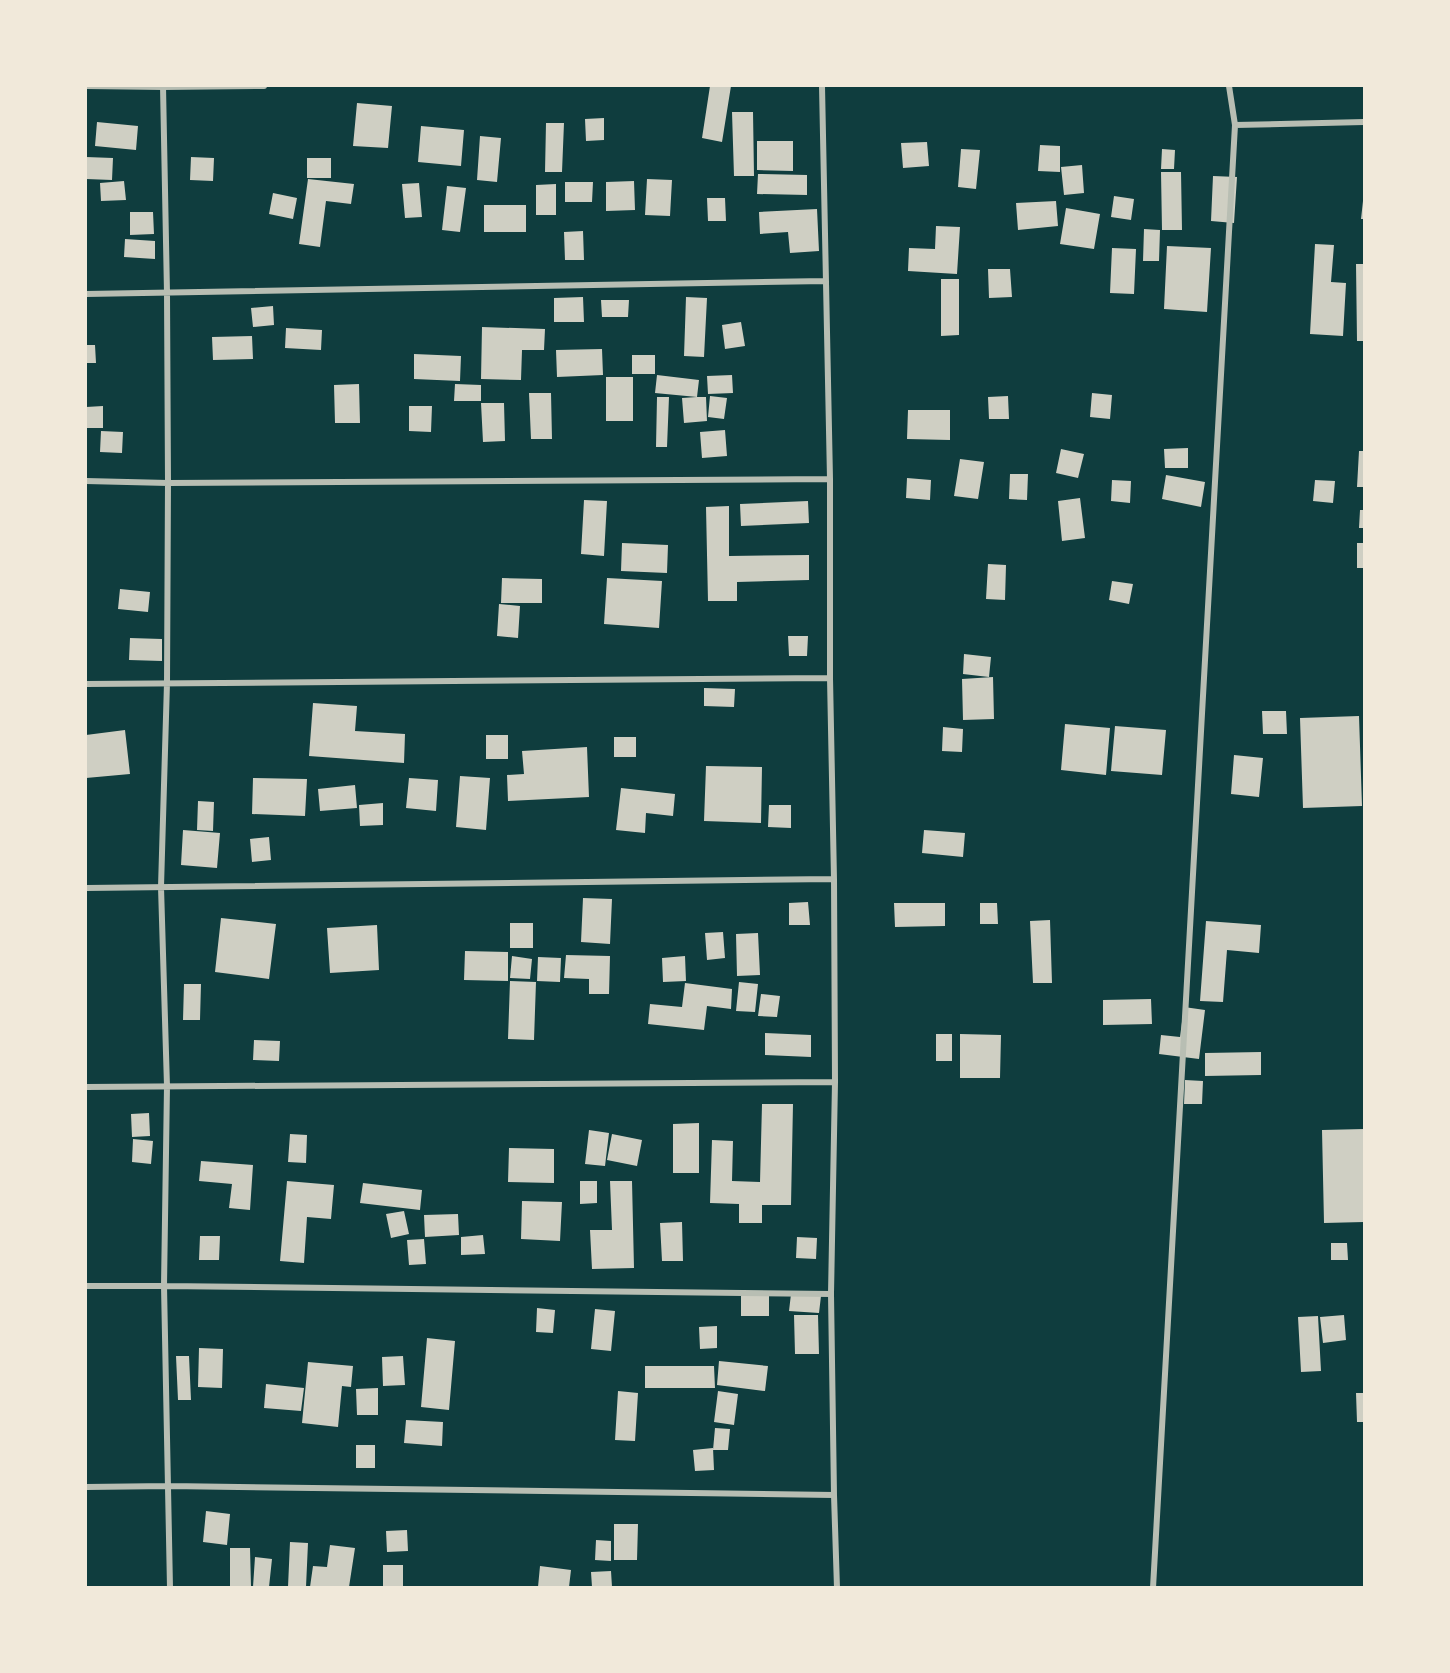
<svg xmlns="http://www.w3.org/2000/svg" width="1450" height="1673" viewBox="0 0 1450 1673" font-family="'Fira Sans Condensed',sans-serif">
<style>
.building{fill:#cfcfc3}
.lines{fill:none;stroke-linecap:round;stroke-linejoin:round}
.minor{stroke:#b8beb3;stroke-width:6}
</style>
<rect width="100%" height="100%" fill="#0f3d3e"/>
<path class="building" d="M710,86H731L722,142L702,138Z
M357,103L392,106L388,148L353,146Z
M732,112H753L754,176H734Z
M604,118V140L586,141L585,119Z
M97,122L138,126L136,150L95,146Z
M546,123H564L562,172H545Z
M421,126L464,130L461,166L418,162Z
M480,136L501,138L497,182L477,180Z
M757,141H793V171L757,170Z
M927,142L929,166L903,168L901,143Z
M1040,145L1060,146V172L1038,171Z
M961,149L980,150L976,189L958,187Z
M1162,149L1175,150L1174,169H1161Z
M86,157L113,158L112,180L86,179Z
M191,157L214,158L213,181L190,180Z
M307,158H331V178H307Z
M1082,165L1084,193L1064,195L1061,167Z
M1161,172H1181L1182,230H1162Z
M758,174L807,175V195L757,194Z
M1213,176L1237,177L1234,223L1211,221Z
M308,179L354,184L351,204L326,201L320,247L299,244Z
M647,179L672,180L670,216L645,215Z
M124,181L126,200L101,201L100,183Z
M634,181L635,210L606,211V182Z
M565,182H593L592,202H565Z
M419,183L422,217L405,218L402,184Z
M556,184V215H536V185Z
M447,186L466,188L460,232L442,230Z
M273,193L297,198L293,219L269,214Z
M1114,196L1134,199L1131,220L1111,217Z
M707,198H725L726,221H708Z
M1056,201L1058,226L1018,230L1016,203Z
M1363,201H1364V219H1361Z
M484,205H526V232H484Z
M1066,208L1100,214L1094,249L1060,244Z
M817,209L819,251L790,253L788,232L760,234L759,212Z
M130,212H153L154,234L130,235Z
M936,226L960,227L957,274L908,271L909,248L935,249Z
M1144,229L1160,230L1159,261H1143Z
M583,231L584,260H565L564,232Z
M125,239L155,241V259L124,257Z
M1315,244L1334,245L1331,282L1346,283L1343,336L1310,334Z
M1167,246L1211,248L1207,312L1164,309Z
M1112,248L1136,249L1134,294L1110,293Z
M1356,264H1364V341H1357Z
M988,269H1010L1012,297L989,298Z
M941,279H959V335L941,336Z
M583,297L584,322H554V298Z
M686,297L707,298L704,357L684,356Z
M601,300H629L628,317H602Z
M273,306L274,325L253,327L251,308Z
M741,322L745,346L725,349L722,325Z
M482,327L545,329L544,350H522L521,380L481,379Z
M286,328L322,330L321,350L285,348Z
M252,336L253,359L213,360L212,337Z
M86,345H95L96,363H86Z
M602,349L603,375L557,377L556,350Z
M414,354L461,356L460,381L414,379Z
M632,355H655V374H632Z
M657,375L699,380L697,397H706L707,421L684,423L682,398L697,397L655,393Z
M732,375L733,393L708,394L707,376Z
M606,377H633V421H606Z
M359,384L360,423H335L334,385Z
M455,384L481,385V401H454Z
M529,393H551L552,439H531Z
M1092,393L1112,395L1110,419L1090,417Z
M710,396L727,398L724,419L708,417Z
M1008,396L1009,419H989L988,397Z
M657,397H669L667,447H656Z
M481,403H504L505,441L483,442Z
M103,406V428H86V407Z
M409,406H432L431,432L409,431Z
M908,410H950V440L907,439Z
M725,430L727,456L702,458L700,432Z
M101,431L123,432L122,453L100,452Z
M1188,448V468H1165L1164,449Z
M1061,449L1084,454L1078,478L1056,473Z
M1359,451H1364V487H1357Z
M960,459L984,462L978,499L954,496Z
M1010,474H1028L1027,500L1009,499Z
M1166,475L1205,482L1201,507L1162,499Z
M907,478L931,480L930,500L906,498Z
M1112,480L1131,481L1130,503L1111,501Z
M1315,480L1335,481L1333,503L1313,501Z
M1080,498L1085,538L1062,541L1058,501Z
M584,500L607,501L604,556L581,554Z
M808,501L809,523L741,526L740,504Z
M729,506V556L809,555V580L737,582V601H708L706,507Z
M1360,510H1364V528H1359Z
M622,543L668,545L667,573L621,571Z
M1357,543H1364V568H1357Z
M988,564L1006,565L1005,600L986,599Z
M502,578L542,579V603H501Z
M607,578L662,581L659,628L604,624Z
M1112,581L1133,584L1129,604L1109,600Z
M120,589L150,592L148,612L118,609Z
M499,604L520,606L518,638L497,636Z
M788,636H808L807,656H789Z
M130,638L162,639V661L129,660Z
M964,654L991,657L989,677L963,674Z
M993,677L994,719L963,720L962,679Z
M704,688L735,689L734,707L704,706Z
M313,703L357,706L355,731L405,734L404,763L309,756Z
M1262,711H1286L1287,734H1263Z
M1359,716L1362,806L1303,808L1300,718Z
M1065,724L1110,728L1106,775L1061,770Z
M1115,726L1166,730L1162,775L1111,771Z
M943,727L963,729L962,752L942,751Z
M125,730L130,774L86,778V735Z
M486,735H508V759H486Z
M614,737H636V757H614Z
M587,747L589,797L508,801L507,775L524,774L522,751Z
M1234,755L1263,758L1259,797L1231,794Z
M706,766L762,767L761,823L704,821Z
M460,776L490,778L486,830L456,827Z
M253,778L307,779L305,816L252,814Z
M409,778L438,780L436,811L406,808Z
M355,785L357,808L320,811L318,789Z
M621,788L675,794L673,816L646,813L645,833L616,830Z
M198,801L214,802L213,831L197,830Z
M383,803V825L360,826L359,805Z
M769,805H791V828L768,827Z
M183,830L220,833L217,868L181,865Z
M924,830L965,833L963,857L922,853Z
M269,837L271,860L252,862L250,839Z
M583,898L612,899L610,944L581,942Z
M808,902L810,925H789V903Z
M894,903H945V926L895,927Z
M980,903H997L998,924H980Z
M221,918L276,924L269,979L215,972Z
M1050,920L1052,983H1033L1030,921Z
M1206,921L1261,925L1259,953L1227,950L1223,1002L1200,1001Z
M510,923H533V948H510Z
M377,925L379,970L330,973L327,928Z
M723,932L725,958L707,960L705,933Z
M758,933L760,975L737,976L736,934Z
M465,951L508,952V981L464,980Z
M566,955L610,956L609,994H589V979L564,978Z
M512,956L532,959L530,979L510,978Z
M685,956L686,981L663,982L662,958Z
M538,957L561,958L560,982L537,981Z
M510,981L536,982L534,1040L508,1039Z
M739,982L758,984L755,1012L736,1011Z
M685,983L732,989L731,1009L707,1006L704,1030L648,1024L650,1004L682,1007Z
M184,984H201L200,1020H183Z
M761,994L780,996L777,1017L758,1016Z
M1151,999L1152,1024L1103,1025V1000Z
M1184,1007L1205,1010L1199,1059L1159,1054L1161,1035L1180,1037Z
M765,1033L811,1035V1057L765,1055Z
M936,1034H952V1061H936Z
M960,1034L1001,1035L1000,1078H960Z
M254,1040L280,1041L279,1061L253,1060Z
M1261,1052V1075L1205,1076V1053Z
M1185,1080L1203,1081L1202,1104H1184Z
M762,1104H793L791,1205H762V1223H739V1204L710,1203L712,1140L733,1141L732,1181L760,1182Z
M149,1113L150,1136L132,1137L131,1114Z
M699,1123V1173H673V1124Z
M1364,1129V1222L1324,1223L1322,1130Z
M589,1130L609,1133L605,1166L585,1164Z
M290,1134L307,1135L306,1163L288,1162Z
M612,1134L642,1140L637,1166L607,1160Z
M133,1139L153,1141L151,1164L132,1162Z
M509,1148L554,1149V1183L508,1182Z
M201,1161L253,1165L250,1210L229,1208L232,1184L199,1181Z
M287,1181L334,1185L331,1219L307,1217L304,1263L280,1261Z
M580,1181H597V1203L580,1204Z
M610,1181H632L634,1268L592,1269L590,1230H612Z
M363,1183L422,1190L420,1210L360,1203Z
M522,1201L562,1202L560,1241L521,1239Z
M404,1211L409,1234L391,1238L386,1214Z
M458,1214L459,1235L425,1237L424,1215Z
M682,1222L683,1261H662L660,1223Z
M483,1235L485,1254L461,1255V1237Z
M200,1236H220L219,1260H199Z
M797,1237L817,1238L816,1259L796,1258Z
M424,1239L426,1264L409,1265L407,1240Z
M1331,1243H1347L1348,1260H1331Z
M791,1294L821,1296L819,1313L789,1311Z
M741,1296H769V1316H741Z
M537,1308L555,1310L553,1333L536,1332Z
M595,1309L615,1311L611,1351L591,1349Z
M794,1315H818L819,1354H795Z
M1344,1315L1346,1340L1323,1343L1320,1317Z
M1318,1316L1321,1371L1301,1372L1298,1317Z
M717,1326V1348L700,1349L699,1327Z
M427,1338L455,1341L449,1410L421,1407Z
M199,1348L223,1349L222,1388L198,1387Z
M176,1356H189L191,1400H178Z
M403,1356L405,1385L383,1386L382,1357Z
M719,1361L768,1366L765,1391L717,1385Z
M308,1362L353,1366L351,1387L342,1386L338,1427L302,1423Z
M645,1366H714L715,1388H645Z
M266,1384L304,1388L301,1411L264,1408Z
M378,1388V1415H357L356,1389Z
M618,1391L638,1393L635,1441L615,1440Z
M718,1391L738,1394L734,1425L714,1422Z
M1356,1393H1364V1422H1357Z
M406,1420L443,1422L442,1446L404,1443Z
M715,1428L730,1429L728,1450H713Z
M356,1445H375V1468H356Z
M713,1448L714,1470L695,1471L693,1450Z
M206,1511L230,1514L227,1545L203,1542Z
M614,1524H638L637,1560H614Z
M407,1530L408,1551L387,1552L386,1531Z
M596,1540L611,1541V1561L595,1560Z
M290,1542L308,1543L306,1587H288Z
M330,1545L355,1548L349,1587H310L313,1566L327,1567Z
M230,1548H250L251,1587H230Z
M255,1557L272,1559L269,1587H253Z
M383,1565H403V1587H383Z
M540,1566L571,1570L569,1587H538Z
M611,1571L612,1587H592L591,1572Z"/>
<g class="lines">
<path class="minor" d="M86,86L163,87L264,86
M163,86L167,293L168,483L167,683L161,887L167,1086L164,1286L170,1588
M822,86L830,479V678L834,879L835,1082L831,1294L834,1495L837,1588
M1229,86L1235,125L1364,122
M86,294L826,281
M86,481L168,483L830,479
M86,684L830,678
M86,888L834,879
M86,1087L835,1082
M86,1286H164L831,1294
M86,1487L169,1486L834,1495
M1153,1588L1235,125"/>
</g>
<rect width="1450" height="1673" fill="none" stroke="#f1e9da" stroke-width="174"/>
</svg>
